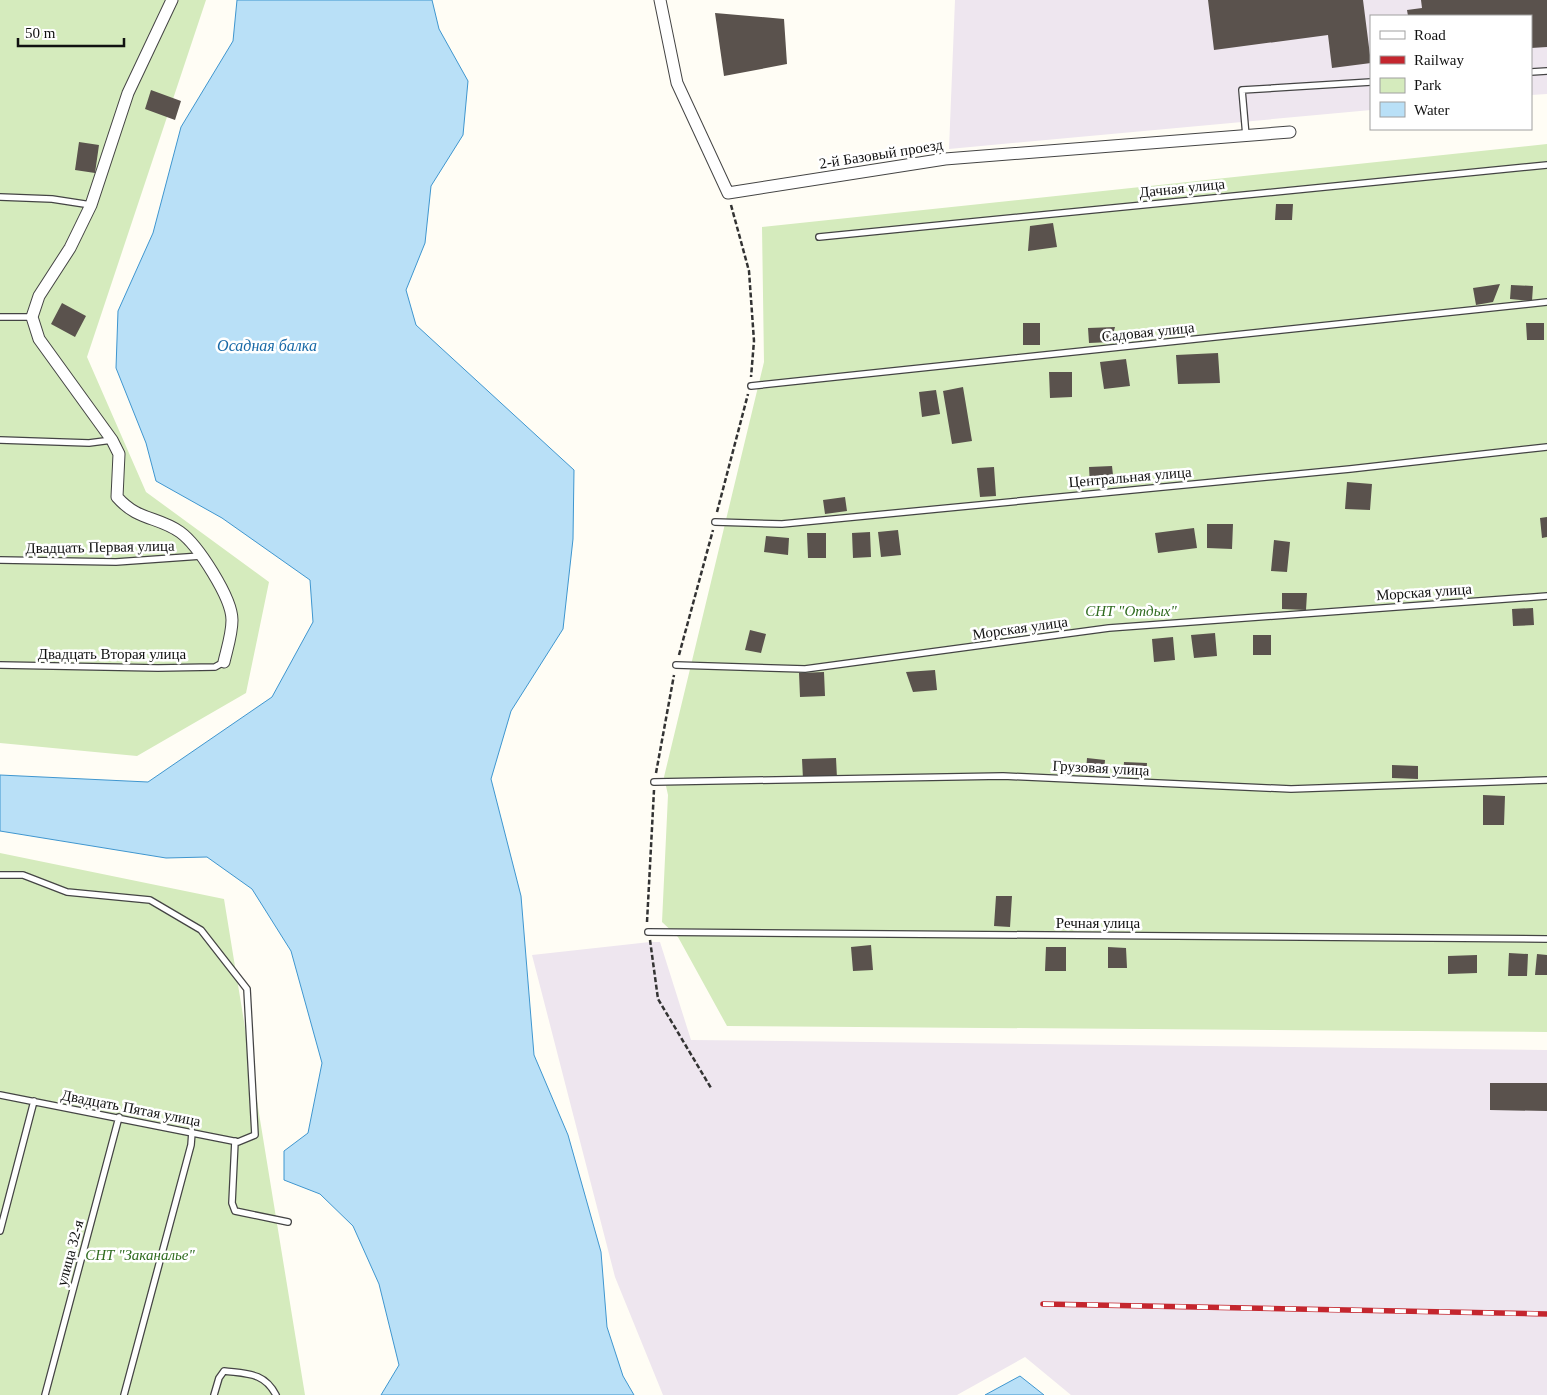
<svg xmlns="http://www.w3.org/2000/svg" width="1547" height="1395" viewBox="0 0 1547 1395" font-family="'Times New Roman',serif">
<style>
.industrial{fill:#eee6ef}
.green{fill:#d5ebbd}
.water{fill:#b9e0f7;stroke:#3f96cf}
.building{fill:#5a524d}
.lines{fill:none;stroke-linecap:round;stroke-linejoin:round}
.service-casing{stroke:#444;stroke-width:8}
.minor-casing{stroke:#444;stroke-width:13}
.path{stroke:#333;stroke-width:2.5;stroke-dasharray:5 2.5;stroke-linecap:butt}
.service{stroke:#fff;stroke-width:5.5}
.minor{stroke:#fff;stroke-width:11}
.rail-casing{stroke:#c4262e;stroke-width:5.5}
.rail{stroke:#fff;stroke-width:4;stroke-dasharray:11;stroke-linecap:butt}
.labels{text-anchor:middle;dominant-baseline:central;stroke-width:5;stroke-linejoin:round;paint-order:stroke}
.street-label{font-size:15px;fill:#111;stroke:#fff}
.park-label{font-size:15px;font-style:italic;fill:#2f6b1f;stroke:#fff}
.water-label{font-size:16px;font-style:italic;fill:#1768a6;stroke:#fff}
</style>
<rect width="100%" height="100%" fill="#fffdf5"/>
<path class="industrial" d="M955,0H1547V94L1531,95V16H1371V110L949,149Z
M650,942H660L691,1040L1547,1050V1395H1071L1025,1357L957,1395H663L615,1277L532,955Z"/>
<path class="green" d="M0,0H206L87,357L146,492L269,582L246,693L137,756L0,743Z
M1547,144V1032L727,1026L678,937L662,922L668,795L664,777L764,362L762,227Z
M0,853L224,899L305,1395H0Z"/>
<path class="water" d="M237,0H432L439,29L468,81L463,135L431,186L425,243L406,290L416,325L574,470L573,539L563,629L511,711L491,779L521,896L534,1055L568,1135L601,1252L607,1327L623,1376L634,1395H381L399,1365L379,1284L353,1226L320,1194L284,1180V1151L308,1133L322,1063L291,951L252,889L207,857L166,858L0,831V775L148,782L272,697L313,622L310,580L222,518L156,481L146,443L116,368L118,311L153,233L181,127L233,41Z
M1020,1376L1044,1395H985Z"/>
<path class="building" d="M1208,0H1363L1371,63L1332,68L1328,35L1214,50Z
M1421,0H1547V47L1531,48V16H1408L1407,10L1422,8Z
M715,13L784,19L787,64L724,76Z
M151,90L181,101L175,120L145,109Z
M79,142L99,145L95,173L75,170Z
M1276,204H1293L1292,220H1275Z
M1053,223L1057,247L1028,251L1030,226Z
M1500,284L1493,302L1476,305L1473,288Z
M1511,285L1533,286L1532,301L1510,299Z
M62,303L86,316L75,337L51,324Z
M1023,323H1040V345H1023Z
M1526,323H1544V340H1527Z
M1115,327L1111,342L1089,343L1088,328Z
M1218,353L1220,383L1178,384L1176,355Z
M1126,359L1130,386L1104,389L1100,362Z
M1049,372H1072V397L1050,398Z
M963,387L972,441L952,444L943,391Z
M936,390L940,414L922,417L919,392Z
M1112,466L1114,484L1090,486L1089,467Z
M994,467L996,496L980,497L977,468Z
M1347,482L1372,484L1370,510L1345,509Z
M845,497L847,511L825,514L823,500Z
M1547,517V537L1542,538L1540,518Z
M1207,524H1233L1232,549L1207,548Z
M1194,528L1197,548L1158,553L1155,533Z
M898,530L901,555L881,557L878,532Z
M870,532L871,557L853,558L852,533Z
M807,533H826V558H808Z
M766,536L789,538L788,555L764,552Z
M1274,540L1290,542L1287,572L1271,571Z
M1282,593H1307L1306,610L1282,609Z
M1533,608L1534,625L1513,626L1512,609Z
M750,630L766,634L761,653L745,650Z
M1215,633L1217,656L1194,658L1191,635Z
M1253,635H1271V655H1253Z
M1173,637L1175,660L1154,662L1152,639Z
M935,670L937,690L913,692L906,672Z
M824,672L825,696L800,697L799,673Z
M836,758L837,778L803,779L802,759Z
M1087,758L1105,760L1104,774L1086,772Z
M1124,762L1147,763L1146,778L1123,776Z
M1392,765L1418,766V779L1392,778Z
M1483,795L1505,796L1504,825H1483Z
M996,896H1012L1010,927L994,926Z
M871,945L873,970L853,971L851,947Z
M1046,947H1066V971H1045Z
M1108,947L1126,948L1127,968H1108Z
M1509,953L1528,954L1527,976H1508Z
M1537,954L1547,955V975H1535Z
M1477,955V973L1448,974V956Z
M1490,1083H1547V1111L1490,1110Z"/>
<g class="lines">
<defs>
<path id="service" d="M1531,72L1547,71
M1246,136L1242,90L1371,82
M0,197L52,199L91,205
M819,237L1547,165
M0,317H32
M751,386L1547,302
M0,440L89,443L112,440
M715,522L782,524L1350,469L1547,447
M0,560L116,562L201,556
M0,665L158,668L215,667L224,662
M676,665L805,669L1109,628L1547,596
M654,782L1003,776L1291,789L1547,780
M0,875H23L67,892L150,900L201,930L247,989L255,1135L238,1142L0,1095
M648,932L1547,939
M235,1141L232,1203L235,1211L288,1222
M0,1231L34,1101
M45,1395L119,1117
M124,1395L191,1145L192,1132
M214,1395L219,1378L224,1371C247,1374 264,1372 276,1395"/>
<path id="minor" d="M172,0L128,93L91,205L70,248L39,296L32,317L39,339L112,440L119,454L117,497C138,521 157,516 180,532C198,545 232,598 232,620C232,634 227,649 224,662
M660,0L677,83L728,193L945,159L1290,132"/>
</defs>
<use href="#service" class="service-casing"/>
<use href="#minor" class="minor-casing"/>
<path class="path" d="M731,205L749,271L754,341L751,377
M717,512L748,394
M679,655L713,530
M656,773L674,675
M647,922L654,790
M650,940L658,999L711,1088"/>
<use href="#service" class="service"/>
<use href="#minor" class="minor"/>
<defs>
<path id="rail" d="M1043,1304L1547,1314"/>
</defs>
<use href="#rail" class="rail-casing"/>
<use href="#rail" class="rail"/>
</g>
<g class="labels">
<g class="street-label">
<text transform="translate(881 154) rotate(-9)">2-й Базовый проезд</text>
<text transform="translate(1182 188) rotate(-6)">Дачная улица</text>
<text transform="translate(1148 332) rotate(-6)">Садовая улица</text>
<text transform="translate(1130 477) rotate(-5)">Центральная улица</text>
<text transform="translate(100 547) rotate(-1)">Двадцать Первая улица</text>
<text transform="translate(1424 592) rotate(-4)">Морская улица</text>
<text transform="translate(1020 628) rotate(-8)">Морская улица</text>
<text x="112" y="654">Двадцать Вторая улица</text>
<text transform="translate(1101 768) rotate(3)">Грузовая улица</text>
<text x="1098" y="923">Речная улица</text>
<text transform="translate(131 1108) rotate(11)">Двадцать Пятая улица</text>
<text transform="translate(70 1253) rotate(-75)">улица 32-я</text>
</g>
<g class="park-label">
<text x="1131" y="611">СНТ "Отдых"</text>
<text x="140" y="1255">СНТ "Заканалье"</text>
</g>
<g class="water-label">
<text x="267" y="345">Осадная балка</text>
</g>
</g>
<rect x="1370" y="15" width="162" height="115" fill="#ffffff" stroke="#a0a0a0"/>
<rect x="1380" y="31" width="25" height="8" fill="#ffffff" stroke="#a0a0a0"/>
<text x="1414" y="40" font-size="15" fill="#111111">Road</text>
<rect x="1380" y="56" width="25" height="8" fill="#c4262e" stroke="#a0a0a0"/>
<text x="1414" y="65" font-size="15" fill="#111111">Railway</text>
<rect x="1380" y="78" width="25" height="15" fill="#d5ebbd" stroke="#a0a0a0"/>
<text x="1414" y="90" font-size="15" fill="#111111">Park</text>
<rect x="1380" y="102" width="25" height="15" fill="#b9e0f7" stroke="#a0a0a0"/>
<text x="1414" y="115" font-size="15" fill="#111111">Water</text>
<path d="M18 38v8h106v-8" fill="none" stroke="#111111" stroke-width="2.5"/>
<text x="25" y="38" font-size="15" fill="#111111" stroke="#ffffff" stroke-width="4" paint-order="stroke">50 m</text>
</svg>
